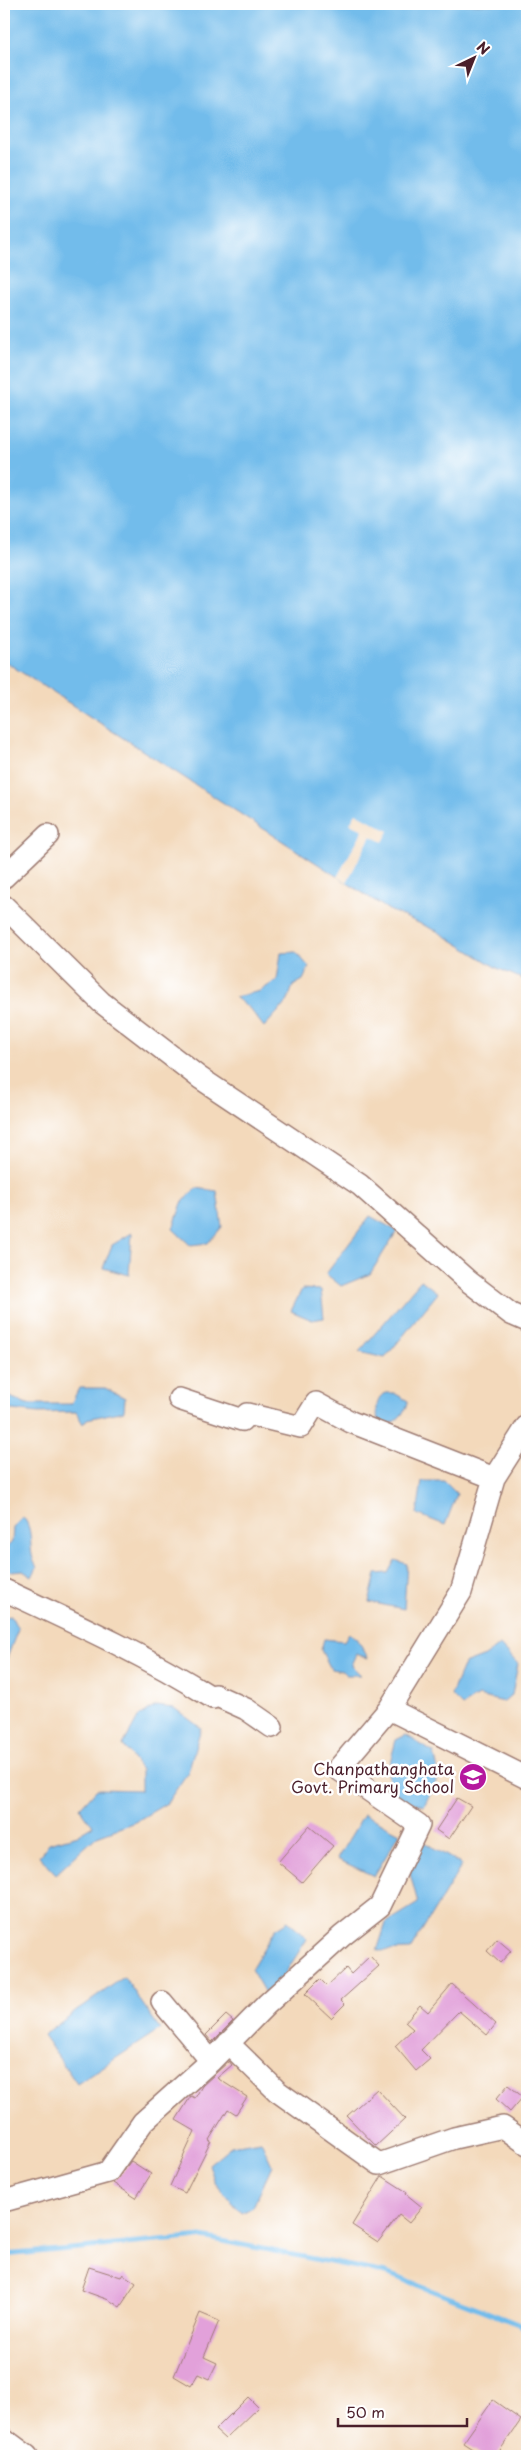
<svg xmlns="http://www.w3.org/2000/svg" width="531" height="2460" viewBox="0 0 531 2460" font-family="'Playpen Sans',sans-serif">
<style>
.water{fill:#72bceb;stroke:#5e6e8b}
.pier{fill:#f3d9bb}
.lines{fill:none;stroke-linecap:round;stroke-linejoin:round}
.stream{stroke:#72bceb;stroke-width:5}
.building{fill:#e2a1da}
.minor-casing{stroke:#9e7c73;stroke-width:24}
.minor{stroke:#fff;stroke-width:21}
.labels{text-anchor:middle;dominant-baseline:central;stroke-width:5;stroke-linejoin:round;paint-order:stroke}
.poi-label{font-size:16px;fill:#4a1f2b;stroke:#fff;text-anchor:end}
</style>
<rect width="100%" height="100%" fill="#fff"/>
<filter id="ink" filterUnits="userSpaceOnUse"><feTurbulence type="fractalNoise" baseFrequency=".02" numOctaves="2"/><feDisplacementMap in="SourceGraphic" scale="10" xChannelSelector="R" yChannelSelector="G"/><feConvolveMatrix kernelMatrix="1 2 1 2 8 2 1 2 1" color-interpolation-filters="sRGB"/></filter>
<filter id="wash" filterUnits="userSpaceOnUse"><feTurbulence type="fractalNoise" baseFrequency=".0096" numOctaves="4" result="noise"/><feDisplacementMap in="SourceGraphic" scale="20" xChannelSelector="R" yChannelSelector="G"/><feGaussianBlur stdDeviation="1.12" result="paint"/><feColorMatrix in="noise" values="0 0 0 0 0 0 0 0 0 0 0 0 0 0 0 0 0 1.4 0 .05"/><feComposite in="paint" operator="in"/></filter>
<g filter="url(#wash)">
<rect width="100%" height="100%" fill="#f3d9bb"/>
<path class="water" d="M4,4H527V981L497,968L437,931L389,910L4,661Z
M296,952L309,967L303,980L293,986L287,1002L264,1027L250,1009L235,997L260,991L277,980L281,953Z
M196,1188L217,1191L222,1227L208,1243L190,1245L173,1229L182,1203Z
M370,1216L397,1231L370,1274L341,1286L326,1274Z
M132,1233L129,1275L103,1268L112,1245Z
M421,1280L438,1293L385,1358L359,1352Z
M302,1289L321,1290L324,1318L312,1320L291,1311Z
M79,1388H105L125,1398L124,1411L87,1419L83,1424L76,1412L38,1413L4,1409L5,1395L27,1404H71Z
M386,1393H394L408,1401C408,1411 395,1423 385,1427L378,1423C377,1412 374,1397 386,1393Z
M422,1481H444L457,1494L445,1525L417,1514Z
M23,1517C36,1532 26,1552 37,1567L32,1577L23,1571L11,1572L4,1568V1550L12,1542L13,1528Z
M395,1560L407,1564L404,1609L369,1602L376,1574L388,1573Z
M11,1616L18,1629L4,1666V1617Z
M349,1633L357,1638L368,1658L356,1654L351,1665L361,1675H346L342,1671L331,1669L321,1650L324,1639L344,1641Z
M500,1645L518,1664L512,1695L504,1702L478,1696L462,1706L451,1695L464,1664L485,1656Z
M156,1706L174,1708L201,1728L188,1772L167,1803L135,1822L97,1836L56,1874L39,1856L49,1843L78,1835L93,1826L80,1808L97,1789L141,1790V1770L123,1745L139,1716Z
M406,1735L434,1753L439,1775L424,1806L390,1796L388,1770L396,1740Z
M364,1814L400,1833L374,1876L337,1859Z
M424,1842L462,1865L410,1950L377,1951L386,1923L418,1903L409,1870Z
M288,1921L307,1939L279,1983L265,1993L251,1969L275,1929Z
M124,1977L160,2029L77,2084L43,2035Z
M261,2141L272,2165L253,2207L242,2213L215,2183L209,2164L231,2146Z"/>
<path class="pier" d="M356,813L389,831L383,842L371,836L347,882L337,877L363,830L350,823Z"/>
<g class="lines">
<path class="stream" d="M4,2255L202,2237L386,2273L518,2324L527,2331"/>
</g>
<g id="blocks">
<path class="building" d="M457,1798L471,1806L449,1839L436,1830Z
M309,1826L333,1846L302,1882L278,1862Z
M497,1939L511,1951L500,1963L487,1951Z
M370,1956L379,1966L341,2000L345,2004L331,2018L305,1994L320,1979L327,1986L346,1968L351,1974Z
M452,1984L496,2024L487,2035L459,2011L421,2050L430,2059L416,2071L395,2046L413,2029L405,2022L420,2005L428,2012Z
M226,2015L233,2021L212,2042L206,2035Z
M229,2061L232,2065L217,2078L247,2097L236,2114L228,2109L209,2140L211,2141L185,2193L170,2186L195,2131L176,2120L191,2096L195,2098L202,2086Z
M508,2085L523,2097L510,2112L496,2099Z
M377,2089L405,2119L376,2146L347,2116Z
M131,2161L151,2174L136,2198L113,2183Z
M382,2176L407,2192L406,2194L422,2207L409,2223L399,2215L378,2242L352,2225Z
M89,2267L121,2277L123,2274L136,2283L120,2307L109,2300L81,2290Z
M200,2313L219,2321L204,2357L217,2363L209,2379L198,2374L191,2386L174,2376Z
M248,2397L258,2407L225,2439L215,2430Z
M493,2400L521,2420L496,2456H483L463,2443Z"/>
</g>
</g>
<g filter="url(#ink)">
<use href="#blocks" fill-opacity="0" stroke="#9e7c73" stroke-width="1"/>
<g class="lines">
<defs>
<path id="minor" d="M4,877L48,835
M4,906L101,1002L200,1078L360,1185L468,1281L511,1314L527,1321
M179,1399L242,1420L247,1414L301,1427L316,1403L351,1422L494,1478
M4,1590C77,1624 145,1655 213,1698L215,1695L246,1709L272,1727
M389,1709L527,1778
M228,2043L277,2091L379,2164L454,2138L503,2127L527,2144
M211,2061L267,2004L342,1936L380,1906L419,1825L338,1769L389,1709L461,1592L494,1478L527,1426
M4,2201L108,2172L143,2122L211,2061L162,2002
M4,2439L27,2456"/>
</defs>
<use href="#minor" class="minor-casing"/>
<use href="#minor" class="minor"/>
</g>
</g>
<defs>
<symbol id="school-disc" viewBox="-11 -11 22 22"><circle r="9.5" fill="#b5179e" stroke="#fff"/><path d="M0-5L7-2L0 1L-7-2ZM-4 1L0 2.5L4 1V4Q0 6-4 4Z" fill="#fff"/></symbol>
</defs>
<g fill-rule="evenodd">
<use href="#school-disc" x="457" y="1761" width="32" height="32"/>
</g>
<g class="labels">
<g class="poi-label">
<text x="454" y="1768">Chanpathanghata<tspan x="454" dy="18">Govt. Primary School</tspan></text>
</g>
</g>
<rect width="531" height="2460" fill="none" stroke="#fff" stroke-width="20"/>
<g transform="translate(474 58) rotate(43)" stroke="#ffffff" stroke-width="4" paint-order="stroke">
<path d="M0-4L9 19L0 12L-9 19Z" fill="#4a1f2b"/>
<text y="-8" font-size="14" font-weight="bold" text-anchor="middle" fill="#4a1f2b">N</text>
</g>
<path d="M338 2418v8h129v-8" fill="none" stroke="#4a1f2b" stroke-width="2.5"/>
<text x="346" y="2418" font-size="15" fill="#4a1f2b" stroke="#ffffff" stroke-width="4" paint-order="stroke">50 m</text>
</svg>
